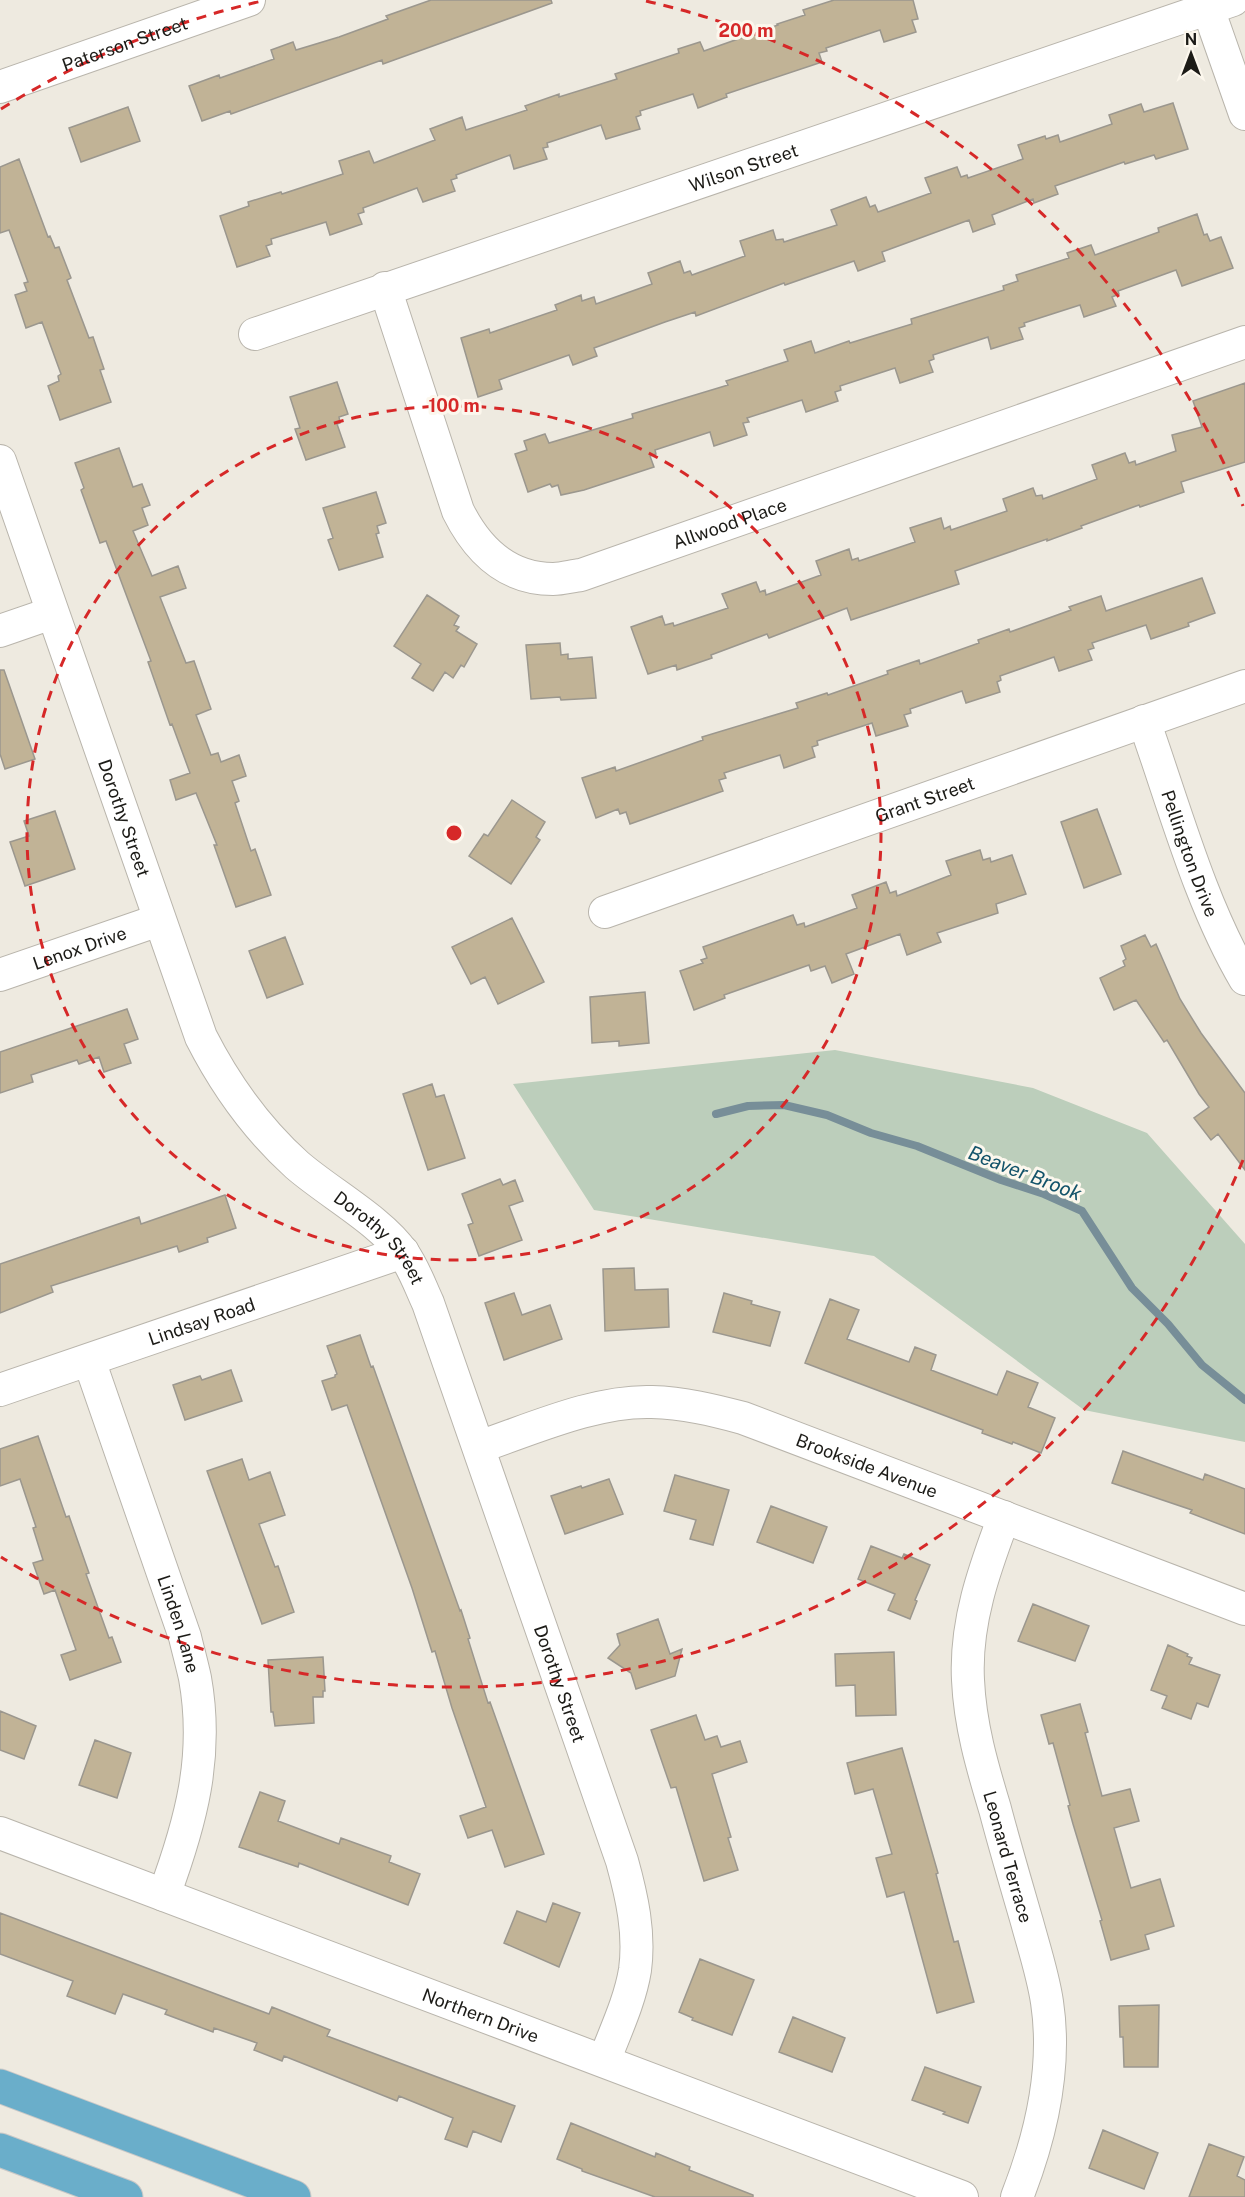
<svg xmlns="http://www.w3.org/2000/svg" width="1245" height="2197" viewBox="0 0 1245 2197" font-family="'Public Sans',sans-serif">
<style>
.green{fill:#bccebb}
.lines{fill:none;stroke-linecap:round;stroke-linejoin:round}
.stream{stroke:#778e98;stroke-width:8}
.building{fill:#c1b396;stroke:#9b978e;stroke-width:1.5}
.minor-casing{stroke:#b9b5ac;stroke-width:34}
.trunk-casing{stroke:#c9c8c7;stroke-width:35}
.minor{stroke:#fff;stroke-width:32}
.trunk{stroke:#6aaeca;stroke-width:33}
.ring{fill:none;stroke:#d62828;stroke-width:3;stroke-dasharray:10 8}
.labels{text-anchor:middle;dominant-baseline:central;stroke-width:6;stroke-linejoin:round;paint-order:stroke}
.street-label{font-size:18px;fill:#1c1b17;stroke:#fcf7ed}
.water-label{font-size:20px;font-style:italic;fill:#13536a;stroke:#fcf7ed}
.centre{fill:#d62828;stroke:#fcf7ed;stroke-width:3}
.ring-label{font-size:18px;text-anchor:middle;font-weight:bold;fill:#d62828;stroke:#fcf7ed;stroke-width:6;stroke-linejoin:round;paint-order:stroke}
</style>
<rect width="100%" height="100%" fill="#eeeae0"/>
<path class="green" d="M835,1050L1033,1088L1147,1133L1245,1244V1442L1084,1410L874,1256L594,1210L513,1084Z"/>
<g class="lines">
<path class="stream" d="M716,1114L748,1106L784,1105L827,1115L871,1133L917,1146L1001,1180L1044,1194L1082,1211L1132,1288L1168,1324L1202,1365L1245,1400"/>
</g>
<path class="building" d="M431,0H551L552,3L383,64L382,60L231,114L230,111L202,121L189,86L219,75L220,78L274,59L271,50L293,42L296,50L339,37L388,19L386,16Z
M834,0H913L918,19L912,20L916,32L884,42L880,30L826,48L827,51L819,53L822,62L726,94L727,97L698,108L693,94L640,111L641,115L636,117L640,129L606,139L601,125L547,143L548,147L543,148L547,159L514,169L510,155L456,175L457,178L451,180L455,191L423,202L417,188L363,208L364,212L358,214L362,224L330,235L326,222L271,239L272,244L266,246L270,256L237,267L220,216L249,206L248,202L281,192L282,194L343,174L339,161L369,151L374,163L435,140L430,129L462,117L466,130L527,110L525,106L559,94V97L617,79L615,74L679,53L678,49L700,42L704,51L778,25L777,24L805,15L803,10Z
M1173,103L1188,149L1156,159L1154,155L1125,164L1124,162L1055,186L1058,194L1034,203L1033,199L992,215L995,224L973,232L969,220L882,252L885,261L858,271L854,261L785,285L784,283L696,316L695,312L665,322L594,348L597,356L573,365L569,355L499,380L502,389L478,397L461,338L489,329L490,333L557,310L555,305L581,295L582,301L594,297L596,304L652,284L648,273L680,261L684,273L690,271L692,275L745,256L740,241L773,230L776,240L783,239L784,242L837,225L831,210L866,197L870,207L875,205L878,212L931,193L925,178L957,167L961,177L967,175L968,178L1023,159L1018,145L1045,136L1046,139L1058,135L1060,142L1112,124L1109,115L1141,104L1144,112Z
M128,107L140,141L81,162L69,128Z
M19,159L48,237L50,236L55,248L59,247L71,278L67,280L89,338L93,337L104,369L100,370L111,402L60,420L48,386L59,381L58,376L61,374L42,322L26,328L15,295L27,291L24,283L28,282L9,230L0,233V167Z
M1197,214L1204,235L1207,234L1210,241L1221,237L1233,268L1182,286L1176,270L1118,291L1119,294L1112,297L1116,306L1084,317L1080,305L1024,323L1025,326L1019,328L1023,339L991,349L988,337L933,355L934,359L929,361L933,372L900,383L895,368L840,386L841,390L835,392L838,401L806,412L802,400L747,418L749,422L743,423L747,435L714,446L710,432L655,450L656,454L650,456L654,467L584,490L561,495L558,485L552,487L550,484L528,492L515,454L527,450L524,441L545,434L549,443L633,418L632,414L728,385L726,381L788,361L784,350L811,341L815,353L849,341L850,343L912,324L911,319L1004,290L1003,286L1018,281L1016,275L1069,258L1067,253L1091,245L1095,255L1159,232L1158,228Z
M337,382L348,414L339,417L340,423L337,424L345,447L306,460L295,429L300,428L290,397Z
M1245,383V462L1181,482L1184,492L1140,507L1139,505L1081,526L1082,528L1047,541V539L955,571L959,584L851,620L847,608L769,638L767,634L711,655L712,658L677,670L676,665L648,674L631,627L662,616L665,625L673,623L674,626L728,608L722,594L756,582L760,592L765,590L766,595L821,575L816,561L849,549L852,560L858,558L859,561L915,542L910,528L941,518L944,529L950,526L951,530L1007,511L1003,499L1033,488L1036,496L1042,495L1043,499L1097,479L1092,465L1125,453L1129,463L1135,461L1136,465L1176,451L1172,435L1202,427L1193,401Z
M119,448L133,487L142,484L150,505L142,508L148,525L133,531L152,576L178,566L186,588L160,597L186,663L194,661L211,709L196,715L211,755L218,753L221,762L239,755L246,776L232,781L239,801L235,803L251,851L255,849L271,895L236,907L214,845H217L196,793L176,800L170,780L190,773L172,724L170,725L148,662L151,661L106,541L100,543L81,490L84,488L75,463Z
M376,492L386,523L377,526L379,533L376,534L383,557L339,570L328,540L333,538L323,508Z
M1202,578L1215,613L1188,623L1189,626L1151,639L1146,625L1092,643L1094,648L1088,650L1092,660L1059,671L1054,657L1000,676L1001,680L997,682L1000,692L966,703L962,691L910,709L911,713L904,715L908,726L876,736L872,723L817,741L818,745L812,747L815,757L784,768L780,755L724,773L726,778L719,780L723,791L630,824L626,812L620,814L618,809L596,818L582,778L615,767L616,771L703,740L702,737L798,708L796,703L827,693L828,695L888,674L887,671L919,660L920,664L979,643L978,640L1009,629L1010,632L1071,610L1069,607L1101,596L1106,611Z
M427,595L459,616L454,625L459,627L456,631L477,644L464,667L461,665L453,678L445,672L433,691L412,678L421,664L394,646Z
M560,643L561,655L568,654V659L592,657L596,698L561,700L560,697L531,699L526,645Z
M0,670H4L35,759L5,769L0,754Z
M512,800L545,822L536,837L540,840L511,884L469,856L484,834L488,836Z
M1097,809L1121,874L1084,888L1061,822Z
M55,811L75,869L25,886L10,842L29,836L24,821Z
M980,850L983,860L990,858L991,862L1012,855L1026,894L996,904L998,913L937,933L941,942L907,955L900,934L846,954L854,974L832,983L825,966L811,971L809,965L724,995L725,998L694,1010L680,971L703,963L701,960L707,958L703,947L793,915L797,925L804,923L805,927L857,908L852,895L886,882L890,893L896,891L897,896L951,875L946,861Z
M512,918L544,982L498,1004L485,977L471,984L452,947Z
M1145,935L1151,947L1156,944L1180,999L1201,1033L1245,1093V1170L1218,1134L1211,1140L1194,1118L1209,1107L1199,1094L1167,1040L1164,1042L1136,1000L1114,1010L1100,978L1125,966L1123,961L1126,959L1121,946Z
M285,937L303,984L267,998L249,951Z
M645,992L649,1043L619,1046V1041L592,1043L590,997Z
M127,1009L138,1039L124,1044L131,1063L104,1072L99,1057L79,1064L77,1060L31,1075L33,1082L0,1093V1052Z
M432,1084L436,1097L444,1095L465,1158L428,1170L403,1094Z
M500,1179L503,1185L515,1180L523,1201L509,1206L522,1240L479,1256L468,1225L473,1223L462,1194Z
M225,1195L236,1228L207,1238L208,1242L179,1252L177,1246L51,1286L53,1292L0,1313V1264L139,1217L141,1224Z
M634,1268L635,1290L668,1289L669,1327L605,1331L603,1269Z
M514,1293L522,1315L550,1305L562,1339L504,1360L485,1303Z
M724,1293L752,1301L751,1304L780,1312L770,1346L713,1332Z
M830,1299L859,1310L847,1339L909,1362L915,1347L936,1355L931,1370L997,1395L1007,1371L1038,1383L1028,1407L1055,1418L1041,1453L1013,1442L1012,1444L982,1433L983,1430L805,1363Z
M360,1335L371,1367L373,1366L460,1611L461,1610L470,1638L468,1639L488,1703L490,1702L544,1854L505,1867L492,1830L468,1838L460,1816L486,1807L452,1708L435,1651L432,1652L412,1588L347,1405L332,1410L322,1381L335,1377V1375L337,1374L327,1346Z
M231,1370L242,1401L185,1420L173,1385L200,1376L202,1380Z
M38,1436L66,1517L69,1516L89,1573L86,1574L109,1638L112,1637L121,1662L70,1680L61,1655L76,1650L55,1590L44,1594L33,1563L43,1560L33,1528L36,1527L20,1479L0,1486V1449Z
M1123,1451L1203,1480L1205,1474L1245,1489V1534L1190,1513L1192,1510L1112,1483Z
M242,1459L249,1480L270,1472L285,1515L259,1524L275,1567L278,1566L294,1612L262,1624L207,1471Z
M675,1475L729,1490L713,1545L690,1539L696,1520L664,1511Z
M609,1479L623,1514L565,1534L551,1496L581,1486L582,1488Z
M771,1506L827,1527L813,1563L757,1542Z
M871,1546L902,1558L904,1554L930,1565L915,1600L917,1601L910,1619L888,1610L895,1594L858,1579Z
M1033,1604L1089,1626L1075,1661L1018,1641Z
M658,1619L670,1654L682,1649L675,1676L636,1689L631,1673L608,1658L620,1645L617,1634Z
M1168,1645L1188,1654L1187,1656L1192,1658L1189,1664L1220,1675L1208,1707L1197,1703L1191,1719L1162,1708L1167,1696L1151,1690Z
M894,1652L896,1715L856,1716L855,1685L836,1686L835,1654Z
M323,1657L325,1691H323V1697H313L314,1723L275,1726L273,1712H271L268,1660Z
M1080,1704L1088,1732L1085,1733L1102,1796L1130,1789L1139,1821L1114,1828L1131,1888L1160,1879L1174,1926L1145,1935L1149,1949L1111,1960L1100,1921L1102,1920L1073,1824L1068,1806L1070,1805L1053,1743L1049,1744L1041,1715Z
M0,1711L36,1726L24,1759L0,1750Z
M696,1715L705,1740L717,1736L721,1747L740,1741L747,1762L712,1774L731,1837L728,1838L738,1870L704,1881L676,1787L671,1788L651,1730Z
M95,1740L131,1753L117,1798L79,1785Z
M902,1748L938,1873L936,1874L954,1942L958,1941L974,2002L937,2013L904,1892L887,1897L876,1858L892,1854L873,1789L855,1794L847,1763Z
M260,1792L285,1801L278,1821L339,1844L341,1838L391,1856L389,1862L420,1874L408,1905L299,1863L298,1867L239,1847Z
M553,1903L580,1913L559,1967L504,1943L517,1911L546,1922Z
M0,1913L269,2014L272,2007L330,2030L327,2036L515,2106L501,2142L473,2131L467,2147L445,2139L453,2118L399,2096L397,2101L284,2056L282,2061L254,2050L257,2043L214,2028L213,2032L165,2014L167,2010L123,1994L115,2014L67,1996L73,1981L0,1954Z
M700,1959L754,1980L732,2035L692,2020L693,2018L679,2012Z
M1159,2005L1158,2067H1124L1123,2037H1120L1119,2006Z
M793,2017L845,2038L832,2072L779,2052Z
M925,2067L981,2087L968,2123L943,2114L945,2112L912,2100Z
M571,2123L655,2157L656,2153L690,2167L689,2170L753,2195V2197H655L582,2171V2169L557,2159Z
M1103,2130L1158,2153L1144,2189L1089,2168Z
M1209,2144L1244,2157L1237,2176L1245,2180V2197H1189Z"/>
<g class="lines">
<defs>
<g id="minor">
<path d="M1205,0L1245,114"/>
<path id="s1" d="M0,87L249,0"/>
<path id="s2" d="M385,288L458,511C477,549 506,579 553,579C562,579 572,576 581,575L1245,342"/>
<path id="s3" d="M255,334L1233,0"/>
<path id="s4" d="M0,461L201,1037C226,1086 256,1128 297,1165C328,1192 381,1221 403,1253C414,1268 420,1286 428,1303L622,1861C632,1897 640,1933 635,1970C630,2001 615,2032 604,2061"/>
<path d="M0,631L52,613"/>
<path id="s5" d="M1144,721C1174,805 1200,903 1245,979"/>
<path id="s6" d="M605,912L1245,686"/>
<path id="s7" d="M0,975L159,920"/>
<path id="s8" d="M89,1360L185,1637C188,1650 192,1664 195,1678C209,1756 191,1822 164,1895"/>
<path id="s9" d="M0,1390L403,1252"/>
<path id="s10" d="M479,1447C532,1429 596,1400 652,1402C684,1403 713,1410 743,1418L1245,1609"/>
<path id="s11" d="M1004,1517C984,1570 965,1623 968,1680C970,1725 982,1766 995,1809C1005,1847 1016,1884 1027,1922C1034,1948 1043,1975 1047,2002C1057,2068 1041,2136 1017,2197"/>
<path id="s12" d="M0,1833L962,2197"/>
</g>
<path id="trunk" d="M0,2086L294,2197
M0,2150L126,2197"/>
</defs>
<use href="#minor" class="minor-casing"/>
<use href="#trunk" class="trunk-casing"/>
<use href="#minor" class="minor"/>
<use href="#trunk" class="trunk"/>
</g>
<g class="ring">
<circle cx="454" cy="833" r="427"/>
<path d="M1243 1160A854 854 0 0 1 1 1557M1 109A854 854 0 0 1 262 1M646 1A854 854 0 0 1 1243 506"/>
</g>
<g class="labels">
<g class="street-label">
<text stroke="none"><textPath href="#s1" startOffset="132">Paterson Street</textPath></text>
<text stroke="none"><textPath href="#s3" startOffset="516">Wilson Street</textPath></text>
<text stroke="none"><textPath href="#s2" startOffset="544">Allwood Place</textPath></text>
<text stroke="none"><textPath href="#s6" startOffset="339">Grant Street</textPath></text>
<text stroke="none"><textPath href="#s4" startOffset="378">Dorothy Street</textPath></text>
<text stroke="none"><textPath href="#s5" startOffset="140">Pellington Drive</textPath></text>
<text stroke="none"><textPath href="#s7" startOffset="84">Lenox Drive</textPath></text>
<text stroke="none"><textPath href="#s4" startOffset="882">Dorothy Street</textPath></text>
<text stroke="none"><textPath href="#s9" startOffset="213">Lindsay Road</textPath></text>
<text stroke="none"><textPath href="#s10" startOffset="405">Brookside Avenue</textPath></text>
<text stroke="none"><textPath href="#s8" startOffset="279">Linden Lane</textPath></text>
<text stroke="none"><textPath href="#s4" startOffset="1368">Dorothy Street</textPath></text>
<text stroke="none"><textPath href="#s11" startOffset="350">Leonard Terrace</textPath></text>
<text stroke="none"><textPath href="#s12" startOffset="514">Northern Drive</textPath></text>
</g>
<g class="water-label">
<text transform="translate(1025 1173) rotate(21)">Beaver Brook</text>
</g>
</g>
<circle cx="454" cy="833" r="9" class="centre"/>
<g class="ring-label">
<text x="746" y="37">200 m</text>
<text x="454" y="412">100 m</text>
</g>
<g transform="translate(1191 54)" stroke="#fcf7ed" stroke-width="4.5" paint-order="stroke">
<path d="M0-4.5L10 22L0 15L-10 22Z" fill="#1c1b17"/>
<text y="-9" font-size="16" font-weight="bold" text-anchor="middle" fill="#1c1b17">N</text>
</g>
</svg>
